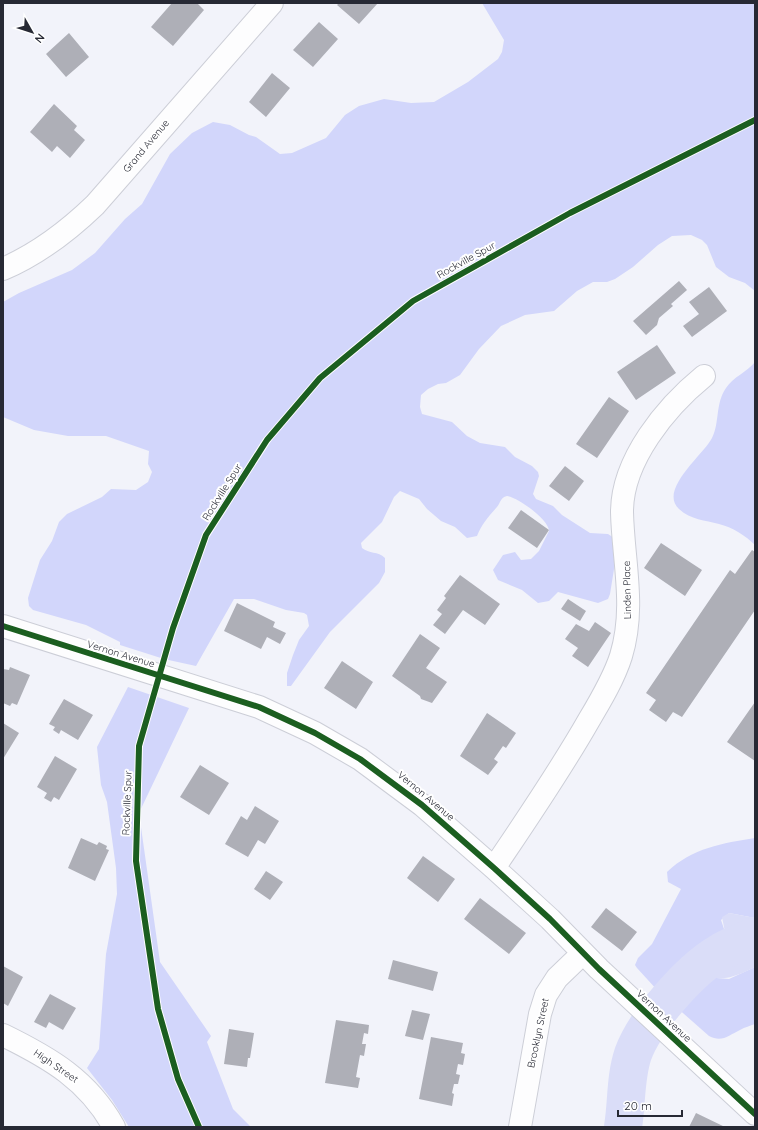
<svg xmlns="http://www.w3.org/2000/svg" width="758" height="1130" viewBox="0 0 758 1130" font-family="Quicksand,sans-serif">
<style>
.green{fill:#d2d6fb}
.water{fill:#daddf8}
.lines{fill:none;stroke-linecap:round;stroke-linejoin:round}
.river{stroke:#daddf8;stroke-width:38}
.building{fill:#aeafb7}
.minor-casing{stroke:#ccced7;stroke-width:24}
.minor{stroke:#fdfdfe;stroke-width:22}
.cycleway-casing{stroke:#fff;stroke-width:8}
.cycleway{stroke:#1b5e20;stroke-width:6}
.labels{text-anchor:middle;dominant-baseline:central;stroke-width:4;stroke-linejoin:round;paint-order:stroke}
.street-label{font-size:10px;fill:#272934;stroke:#fff}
</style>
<rect width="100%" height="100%" fill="#f2f3fa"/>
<path class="green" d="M482,3H755V291L745,283L729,277L716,267L707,245L702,240L691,235L672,236L658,245L633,267L615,279L607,282H593L577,291L554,311L525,315L501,326L479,349L460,375L446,383L438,384L428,389L421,395L420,407L422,414L452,422L467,436L480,443L505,447L515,457L532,466L538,472L539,476L533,494L536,499L553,506L562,515L590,533L608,534L614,538L615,563L610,594L608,599L598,603L558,592L549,601L538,603L522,590L498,580L493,570L503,555L515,552L521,560L531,559L539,551L549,531C549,520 518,497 507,496C500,498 501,502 497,507C488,517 482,524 477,536L467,538L455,527L441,521L427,509L419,499L400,491L394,497L382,522L361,543L362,548C369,554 378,551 385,558V572L379,583L330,632L291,686H287V673L293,655L299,640L309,626L307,615L304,613L286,610L254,599H234L196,666L164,659L120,645V642L86,625L33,610L29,606L28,598L40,560L52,541L59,522L67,514L102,497L111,489L136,490L148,482L152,472L148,464L149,451L106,436H68L34,430L3,417V302L19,293L72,270L95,253L125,219L142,204L170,154L192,133L213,122L230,125L249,135L256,137L280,154L292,153L326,138L345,115L359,106L384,99L411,103L434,102L468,82L498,59L502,52L504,40Z
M755,362V545C746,536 732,527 719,524C705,520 691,520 679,509C658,490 704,454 712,438C720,422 715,404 726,388C733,377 747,372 755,362Z
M128,687L189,708L139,813L160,962L211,1036L207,1042L233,1109L251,1127H129L112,1100L87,1068L99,1049L106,954L117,894L116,868L107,802L101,785L97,747Z
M755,838V918L729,913L721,920L725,932L717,978L729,979L755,967V1024C750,1026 745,1027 740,1030C729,1035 722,1043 709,1036L658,991L637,968L635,965L638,958L652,944L681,889L668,882L667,872C692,848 723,843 755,838Z"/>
<path class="water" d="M729,913L755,918V967C741,974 711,989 703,966L725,932L722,917Z"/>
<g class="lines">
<path class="river" d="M623,1127C627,1103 625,1078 633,1054C645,1021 689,971 719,953C730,946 743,942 755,936"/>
</g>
<path class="building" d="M172,3H197L204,10L173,46L151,27Z
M339,3H378L359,24L337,5Z
M319,22L338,39L313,67L293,50Z
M69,33L89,57L66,77L46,54Z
M272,73L290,88L266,117L249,102Z
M54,104L77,126L74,130L85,140L70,158L57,146L52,152L30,132Z
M679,281L687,290L671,304L673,306L659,318L657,325L646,335L633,321Z
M709,287L727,311L692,337L683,326L699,314L689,302Z
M657,345L676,373L636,400L617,372Z
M609,397L629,411L597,458L576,444Z
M565,466L584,481L569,501L549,486Z
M521,510L549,530L537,548L508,528Z
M661,543L702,570L685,596L644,568Z
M752,550L755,552V610L682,717L673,712L666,722L649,710L656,700L646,693L730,570L735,574Z
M460,575L500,604L485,625L463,610L445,634L433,625L442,614L437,610L446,598L444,596Z
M568,599L586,611L580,621L561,609Z
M237,603L275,622L273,627L286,633L280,644L267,637L261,649L224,631Z
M595,622L611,633L588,667L572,656L578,648L565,639L576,624L589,631Z
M420,634L440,648L426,668L447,682L432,703L421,699L420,696L392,676Z
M342,661L373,682L356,709L324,688Z
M10,667L30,675L17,705L12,703L10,706L3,703V669L9,670Z
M64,699L93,715L78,740L61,730L59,734L53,730L55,727L49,724Z
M755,702V761L727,742Z
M487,713L516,733L506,748L503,746L494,759L498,762L488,775L460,756Z
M3,723L19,733L3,759Z
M55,756L77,769L59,800L54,797L51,802L44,798L47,793L37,787Z
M200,765L229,783L209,815L180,797Z
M255,806L279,821L265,844L258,840L248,857L225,844L241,816L247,820Z
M81,838L97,845L99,842L107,846L106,849L109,850L95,881L68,868Z
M423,856L455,879L438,902L407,878Z
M266,871L283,882L270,900L254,889Z
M480,898L526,933L509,954L464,919Z
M606,908L637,932L622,951L591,927Z
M393,960L438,972L433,991L388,979Z
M3,966L23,977L8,1006L3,1003Z
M50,994L76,1008L63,1030L49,1022L46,1028L34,1022Z
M412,1010L430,1014L423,1040L405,1036Z
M336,1020L369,1025L368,1034L364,1033L362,1044H366L364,1056L360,1055L356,1077L360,1078L358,1088L325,1083Z
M229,1029L254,1033L250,1058H248L247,1067L224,1064Z
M431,1037L463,1043L461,1053L465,1054L463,1065L458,1064L456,1074L460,1075L458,1084H454L452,1093L454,1094L452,1106L419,1099Z
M696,1113L725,1127H689Z"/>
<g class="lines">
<defs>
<path id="minor" d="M3,269C38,254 68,231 95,205L272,3
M3,626L259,707L315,733L360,759L422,805L494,868L550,919L599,969L755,1114
M494,868C527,819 560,771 589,720C601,700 614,678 621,656C636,607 623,560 622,512C622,460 666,407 704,376
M3,1035C50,1058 88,1080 114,1127
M520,1127L540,1014L546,995L557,978L583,953"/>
</defs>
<use href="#minor" class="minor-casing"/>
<use href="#minor" class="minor"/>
<defs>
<path id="cycleway" d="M3,626L259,707L315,733L360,759L422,805L494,868L550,919L599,969L755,1114
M199,1127L178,1079L158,1009L136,861L139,746L173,628L206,535L267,440L320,378L413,301L570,213L755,120"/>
</defs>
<use href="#cycleway" class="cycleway-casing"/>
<use href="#cycleway" class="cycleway"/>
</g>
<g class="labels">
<g class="street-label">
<text transform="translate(146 146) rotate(-50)">Grand Avenue</text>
<text transform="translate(466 260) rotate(-29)">Rockville Spur</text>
<text transform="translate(222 492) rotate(-58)">Rockville Spur</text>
<text transform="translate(627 590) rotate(-91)">Linden Place</text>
<text transform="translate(121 654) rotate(17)">Vernon Avenue</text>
<text transform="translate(426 796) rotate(40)">Vernon Avenue</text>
<text transform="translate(127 803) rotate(-88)">Rockville Spur</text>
<text transform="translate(664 1016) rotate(43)">Vernon Avenue</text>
<text transform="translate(538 1033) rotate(-78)">Brooklyn Street</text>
<text transform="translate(56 1066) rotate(34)">High Street</text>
</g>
</g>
<rect width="758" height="1130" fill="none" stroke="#272934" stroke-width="8"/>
<g transform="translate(32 32) rotate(129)" stroke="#ffffff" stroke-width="3" paint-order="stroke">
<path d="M0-3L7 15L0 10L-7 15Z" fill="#272934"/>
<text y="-6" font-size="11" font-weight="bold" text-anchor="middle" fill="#272934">N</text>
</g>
<path d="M618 1110v6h64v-6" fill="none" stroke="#272934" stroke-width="2"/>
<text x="624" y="1110" font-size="12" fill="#272934" stroke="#ffffff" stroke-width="3" paint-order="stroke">20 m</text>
</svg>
